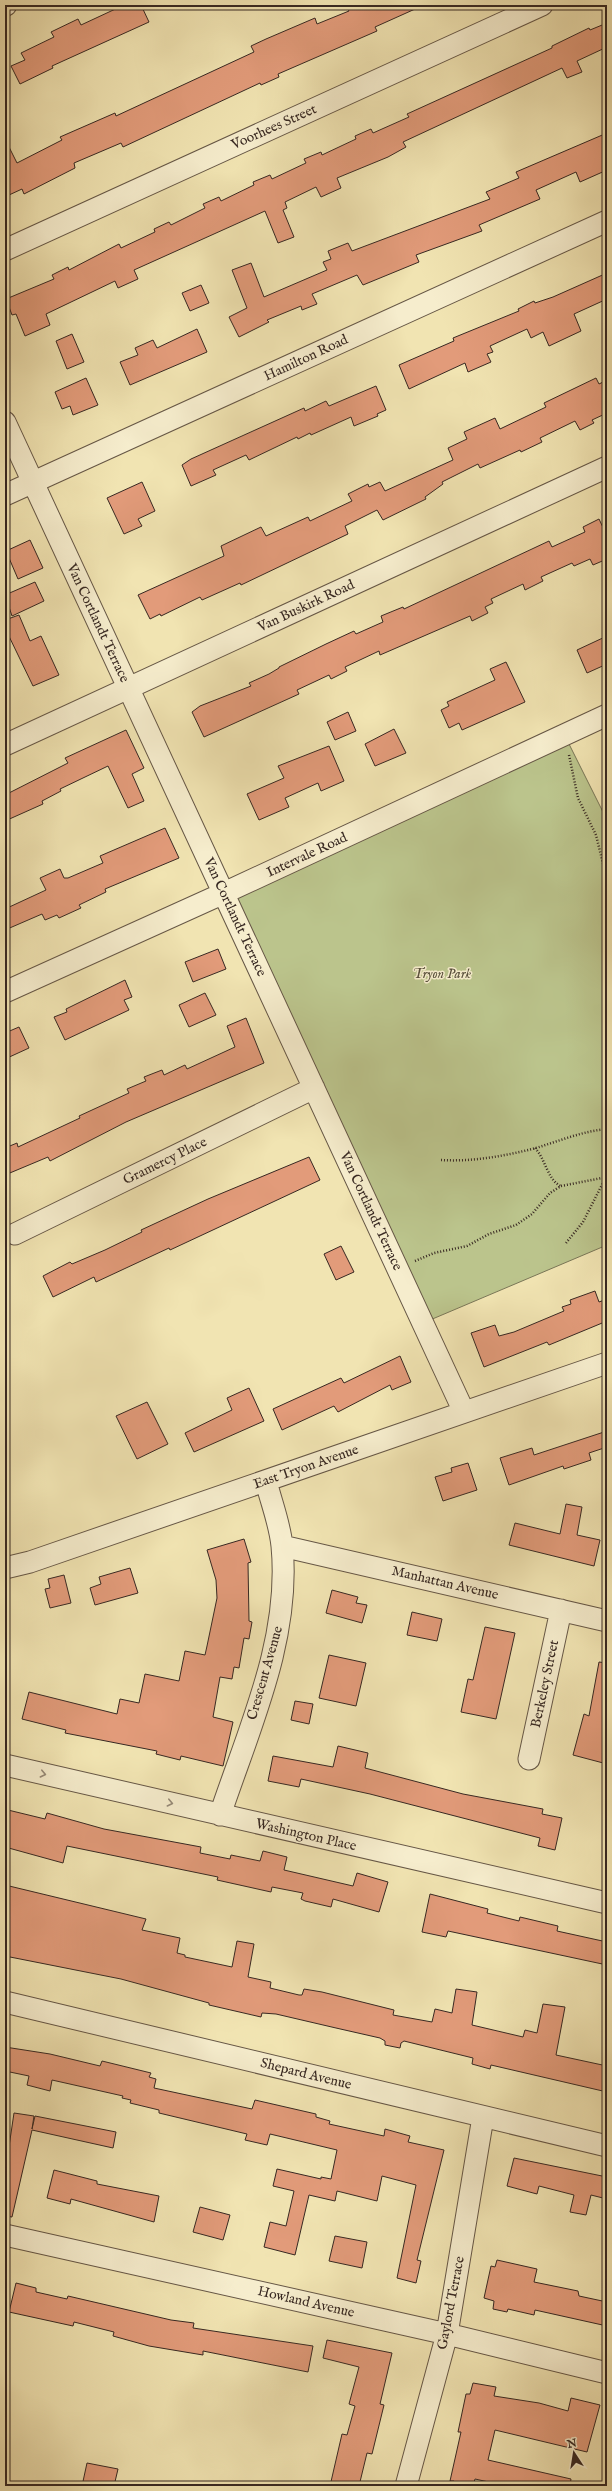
<svg xmlns="http://www.w3.org/2000/svg" width="612" height="2491" viewBox="0 0 612 2491" font-family="'IM FELL English',serif">
<style>
.green{fill:#bbc48c;stroke:#797657}
.building{fill:#e29b7a;stroke:#372822}
.lines{fill:none;stroke-linecap:round;stroke-linejoin:round}
.minor-casing{stroke:#665746;stroke-width:23}
.path{stroke:#372822;stroke-width:2.5;stroke-dasharray:1 2;stroke-linecap:butt}
.minor{stroke:#f6edcd;stroke-width:21}
.oneway{stroke:#968a78}
.labels{text-anchor:middle;dominant-baseline:central;stroke-width:3;stroke-linejoin:round;paint-order:stroke}
.street-label{font-size:14px;fill:#372822;stroke:#f6edcd}
.park-label{font-size:14px;font-style:italic;fill:#584f3c;stroke:#f6edcd}
</style>
<rect width="100%" height="100%" fill="#f1e4b2"/>
<filter id="stains"><feTurbulence type="fractalNoise" baseFrequency=".005" numOctaves="4"/><feColorMatrix values="0 0 0 0 .2 0 0 0 0 .09 0 0 0 0 .02 0 0 0 .5 -.17"/></filter>
<radialGradient id="worn" r=".72"><stop offset=".6" stop-color="#630" stop-opacity="0"/><stop offset="1" stop-color="#630" stop-opacity=".3"/></radialGradient>
<path class="green" d="M564,734L607,820V1245L423,1323L224,893Z"/>
<path class="building" d="M124,5H141L149,22L52,66L53,68L20,84L11,66L25,60L21,53L54,37L51,32L78,19L81,25Z
M346,5H424L375,27L377,31L278,74L279,77L261,85L260,83L123,147L121,143L74,163L75,168L24,194L22,189L9,195L5,186V139L17,163L62,140L60,137L115,113L116,116L254,52L251,46L266,39L315,18L317,24L349,11Z
M607,23V47L577,61L582,72L567,78L562,68L403,142L406,147L388,157L337,178L341,188L321,197L316,187L285,202L287,208L283,210L294,237L278,243L265,211L134,270L138,279L118,288L115,281L46,314L50,325L25,336L16,314L12,315L6,299L54,279L52,275L68,267L69,270L119,244L121,248L155,232L154,229L169,222L171,225L205,208L203,204L219,197L221,201L254,185L253,182L270,175L272,179L306,163L304,159L321,152L322,155L356,139L355,136L371,129L373,133L409,117L407,114L552,48V46L589,28L590,30Z
M607,133V170L580,182L576,172L536,190L540,199L479,225L482,231L416,255L419,262L363,285L357,275L312,294L317,304L302,310L301,306L267,320L269,322L239,337L229,317L247,308L232,270L251,263L264,297L327,270L323,262L331,259L328,251L348,243L352,251L490,199L486,192L519,178L516,172Z
M607,273V299L574,314L581,331L549,346L543,332L531,338L527,329L490,346L493,352L487,354L491,362L468,372L465,363L409,389L399,365L454,341L453,338L519,311L518,309L534,301L535,303L553,297Z
M201,285L209,303L190,311L182,293Z
M197,329L207,352L130,385L120,362L138,355L135,348L153,340L157,348Z
M72,334L84,362L67,369L56,341Z
M86,378L98,405L73,415L70,406L62,409L55,392Z
M596,378L599,384L607,380V413L592,420L594,423L580,430L575,421L540,438L542,442L521,452L520,450L480,468L478,464L442,482L443,484L425,497L426,499L383,520L377,510L345,526L348,534L241,585L240,583L202,600L200,597L161,616L160,614L150,619L138,595L224,556L221,546L261,527L266,536L308,517L310,521L352,501L348,494L368,484L369,487L380,482L385,491L453,460L448,448L467,439L464,432L495,418L500,429L546,407L544,403Z
M376,386L386,410L377,414L378,416L354,426L351,417L311,435L310,433L298,439L297,437L249,460L246,455L213,470L216,475L191,486L182,465L191,459L304,408L305,411L326,401L329,406Z
M142,482L155,511L138,519L142,526L124,534L107,498Z
M599,519L607,536V559L593,565L590,559L574,566L572,563L541,577L543,581L525,590L523,584L491,599L493,603L485,607L488,613L472,621L470,616L380,655L379,651L345,667L347,671L331,679L329,675L297,690L299,694L204,737L192,712L200,706L251,686L249,683L269,674L279,668V667L326,644L354,631L356,634L383,622L381,616L403,607L404,609L549,541L552,547L585,532L583,527Z
M30,540L43,568L18,579L6,551Z
M35,582L44,601L12,616L5,595Z
M19,615L30,641L41,636L59,675L33,686L5,628V620Z
M607,636V664L587,673L577,650Z
M506,662L525,702L462,730L459,723L449,728L441,710L449,706L447,702L495,680L490,669Z
M348,712L356,731L335,740L327,722Z
M394,729L406,753L375,766L365,744Z
M126,730L144,768L132,774L144,801L128,808L108,766L60,789L61,791L42,801L43,804L5,821V795L68,763L65,758Z
M329,746L344,781L321,791L318,783L285,798L289,807L259,820L247,794L284,778L278,766Z
M165,828L179,858L105,889L106,892L79,905L81,908L59,918L57,915L45,920L42,914L5,930V909L46,890L40,878L60,869L64,878H68L103,863L100,856Z
M218,949L226,969L193,982L185,962Z
M125,980L132,997L124,1000L129,1010L65,1040L54,1017L67,1012L66,1009Z
M205,993L216,1015L189,1027L179,1005Z
M246,1018L264,1063L126,1122L50,1161L48,1157L5,1175V1148L17,1143L18,1147L80,1118L79,1116L129,1093L127,1089L146,1081L144,1077L162,1070L164,1075L185,1065L187,1069L235,1047L227,1026Z
M19,1027L29,1048L5,1059V1033Z
M309,1157L320,1180L170,1250L169,1248L96,1282L94,1277L53,1297L43,1276L70,1262L72,1264L105,1250L142,1232L141,1230L208,1199Z
M341,1246L354,1272L336,1280L324,1254Z
M595,1291L599,1302L607,1299V1321L549,1345L547,1342L484,1367L471,1333L495,1325L499,1336L514,1332L564,1311L562,1307L571,1304L570,1300Z
M400,1356L411,1382L392,1390L390,1385L338,1412L334,1406L282,1430L273,1409L341,1378L344,1383Z
M249,1388L264,1421L194,1452L185,1433L232,1410L227,1398Z
M147,1402L168,1444L137,1459L116,1416Z
M607,1431V1447L589,1453L591,1460L564,1469L563,1466L509,1485L500,1458L532,1448L534,1455Z
M468,1463L477,1490L443,1501L435,1477L452,1472L451,1468Z
M566,1504L582,1507L577,1535L600,1540L594,1566L509,1545L515,1523L560,1534Z
M244,1539L251,1562L248,1563L249,1621L252,1622L249,1639L244,1638L239,1668L234,1667L232,1679L220,1677L213,1717L233,1722L223,1766L181,1756L180,1760L156,1754L157,1751L65,1733L66,1730L22,1719L29,1692L117,1714L120,1699L139,1703L145,1674L179,1681L185,1651L205,1655L207,1646L217,1598L216,1580L207,1550Z
M130,1568L138,1593L95,1605L90,1588L101,1584L99,1577Z
M64,1575L71,1603L50,1608L45,1589L50,1588L48,1579Z
M332,1590L358,1597L356,1603L367,1605L362,1623L326,1613Z
M412,1612L442,1619L437,1641L407,1635Z
M485,1627L515,1633L496,1719L461,1712L468,1679L473,1680Z
M329,1655L366,1663L356,1706L319,1698Z
M599,1662L607,1663V1764L573,1755L584,1714L589,1716Z
M295,1701L313,1704L309,1724L291,1720Z
M338,1746L368,1753L365,1768L463,1794L543,1809L542,1814L562,1818L555,1850L538,1846L540,1838L370,1794L301,1779L299,1787L268,1781L273,1756L333,1767Z
M8,1810L45,1819L47,1813L104,1829L201,1847L200,1853L230,1859L231,1855L260,1861L263,1851L287,1857L284,1870L353,1886L357,1873L388,1882L379,1912L333,1899L331,1907L305,1901L301,1899L303,1893L272,1887L271,1892L217,1880L218,1877L67,1846L63,1863L5,1847V1820Z
M5,1885L146,1919L142,1930L180,1938L177,1953L185,1955V1957L232,1967L237,1941L254,1944L248,1977L271,1982L270,1988L299,1995H302L304,1989L322,1992L394,2010L393,2015L432,2022L435,2009L452,2013L456,1989L477,1992L472,2025L523,2037L525,2030L537,2033L543,2004L565,2007L556,2055L607,2066V2092L491,2065L490,2069L472,2064L473,2058L404,2041L401,2043L400,2048L385,2045V2041L380,2038L336,2028L276,2014L262,2013L261,2017L209,2005V2003L121,1979L5,1956Z
M430,1894L488,1909L487,1913L519,1921L520,1917L558,1926L557,1931L607,1942V1965L448,1931L446,1937L422,1932Z
M5,2047L50,2054L100,2066L102,2061L151,2073L149,2077L156,2079L154,2088L252,2109L255,2100L316,2114V2117L330,2121L329,2124L384,2136L385,2129L410,2136L408,2142L444,2150L417,2260L421,2261L416,2283L397,2278L416,2185L382,2176L377,2201L337,2191L335,2201L309,2195L295,2255L264,2247L270,2222L286,2226L294,2191L273,2186L277,2169L321,2179V2177L331,2179L337,2150L270,2134L267,2145L245,2140L247,2134L159,2113V2110L130,2103L131,2100L122,2098L123,2096L52,2080L50,2091L27,2085L29,2076L5,2071Z
M14,2113L34,2116L32,2129L35,2116L116,2132L113,2148L32,2130L12,2217L5,2216V2159L7,2160Z
M514,2158L607,2177V2199L591,2195L586,2215L570,2212L574,2195L539,2186L537,2194L507,2186Z
M54,2170L97,2181V2184L159,2196L154,2222L71,2199L70,2204L47,2198Z
M200,2207L230,2215L223,2240L193,2232Z
M335,2236L367,2242L362,2268L329,2261Z
M497,2260L537,2269L534,2282L578,2291L579,2296L607,2302V2326L535,2310L534,2315L508,2309L507,2312L493,2309L494,2301L484,2298L491,2266L495,2267Z
M16,2283L36,2288V2292L67,2299L68,2296L171,2320L194,2323L193,2328L313,2346L308,2372L203,2351V2355L149,2346L113,2336L114,2332L74,2322L73,2326L9,2312Z
M327,2340L392,2353L380,2404L384,2405L372,2454L367,2453L359,2486H330L342,2434L347,2435L355,2406L349,2404L359,2367L323,2358Z
M473,2383L496,2387L494,2396L539,2403L568,2411L571,2398L600,2405L587,2452L495,2430L488,2460L571,2479L570,2486H529L515,2483L514,2486H507L475,2479L473,2486H453L454,2481H450L461,2432H458L466,2394H470Z
M87,2463L118,2469L114,2486H82Z"/>
<g class="lines">
<defs>
<path id="minor" d="M5,5H6
M5,250L542,5
M5,422L464,1412
M5,495L607,221
M5,745L607,467
M5,992L224,893L607,715
M15,1234L314,1088
M282,1546L607,1621
M5,1568L30,1562L607,1363
M529,1759L561,1610
M5,1765L607,1903
M220,1815C249,1728 291,1639 282,1546C280,1524 271,1502 266,1481
M5,2002L607,2146
M5,2235L447,2334L607,2373
M406,2486L447,2334L483,2117"/>
</defs>
<use href="#minor" class="minor-casing"/>
<path class="path" d="M569,755L578,798L596,835L607,880
M535,1148C545,1158 548,1181 561,1186
M441,1160C472,1162 505,1156 536,1148C559,1141 583,1131 607,1129
M566,1243L583,1222L607,1175
M415,1261L434,1253L467,1246L489,1234L516,1225L532,1214L550,1193L561,1186L607,1177"/>
<use href="#minor" class="minor"/>
</g>
<defs><path id="oneway-chevron" d="M-2-3.5L2.5 0L-2 3.5" fill="none" stroke-width="1.6" stroke-linecap="round" stroke-linejoin="round"/></defs>
<g class="oneway">
<use href="#oneway-chevron" transform="translate(43 1774) rotate(13)"/>
<use href="#oneway-chevron" transform="translate(170 1803) rotate(13)"/>
</g>
<g class="labels">
<g class="street-label">
<text transform="translate(274 127) rotate(-24)">Voorhees Street</text>
<text transform="translate(306 358) rotate(-25)">Hamilton Road</text>
<text transform="translate(306 606) rotate(-25)">Van Buskirk Road</text>
<text transform="translate(98 623) rotate(65)">Van Cortlandt Terrace</text>
<text transform="translate(307 855) rotate(-25)">Intervale Road</text>
<text transform="translate(235 917) rotate(65)">Van Cortlandt Terrace</text>
<text transform="translate(165 1161) rotate(-26)">Gramercy Place</text>
<text transform="translate(371 1211) rotate(65)">Van Cortlandt Terrace</text>
<text transform="translate(306 1467) rotate(-19)">East Tryon Avenue</text>
<text transform="translate(445 1583) rotate(13)">Manhattan Avenue</text>
<text transform="translate(265 1673) rotate(-74)">Crescent Avenue</text>
<text transform="translate(545 1684) rotate(-78)">Berkeley Street</text>
<text transform="translate(306 1835) rotate(13)">Washington Place</text>
<text transform="translate(306 2074) rotate(14)">Shepard Avenue</text>
<text transform="translate(306 2302) rotate(13)">Howland Avenue</text>
<text transform="translate(451 2303) rotate(-79)">Gaylord Terrace</text>
</g>
<g class="park-label">
<text x="442" y="974">Tryon Park</text>
</g>
</g>
<rect width="612" height="2491" fill="none" stroke="#f1e4b2" stroke-width="20"/>
<rect x="6" y="6" width="600" height="2479" fill="none" stroke="#372822" stroke-width="2"/>
<rect x="10" y="10" width="592" height="2471" fill="none" stroke="#372822"/>
<g transform="translate(574 2453) rotate(348)" stroke="#f6edcd" stroke-width="3" paint-order="stroke">
<path d="M0-3L7 15L0 10L-7 15Z" fill="#372822"/>
<text y="-6" font-size="11" font-weight="bold" text-anchor="middle" fill="#372822">N</text>
</g>
<rect width="100%" height="100%" filter="url(#stains)"/>
<rect width="100%" height="100%" fill="url(#worn)"/>
</svg>
